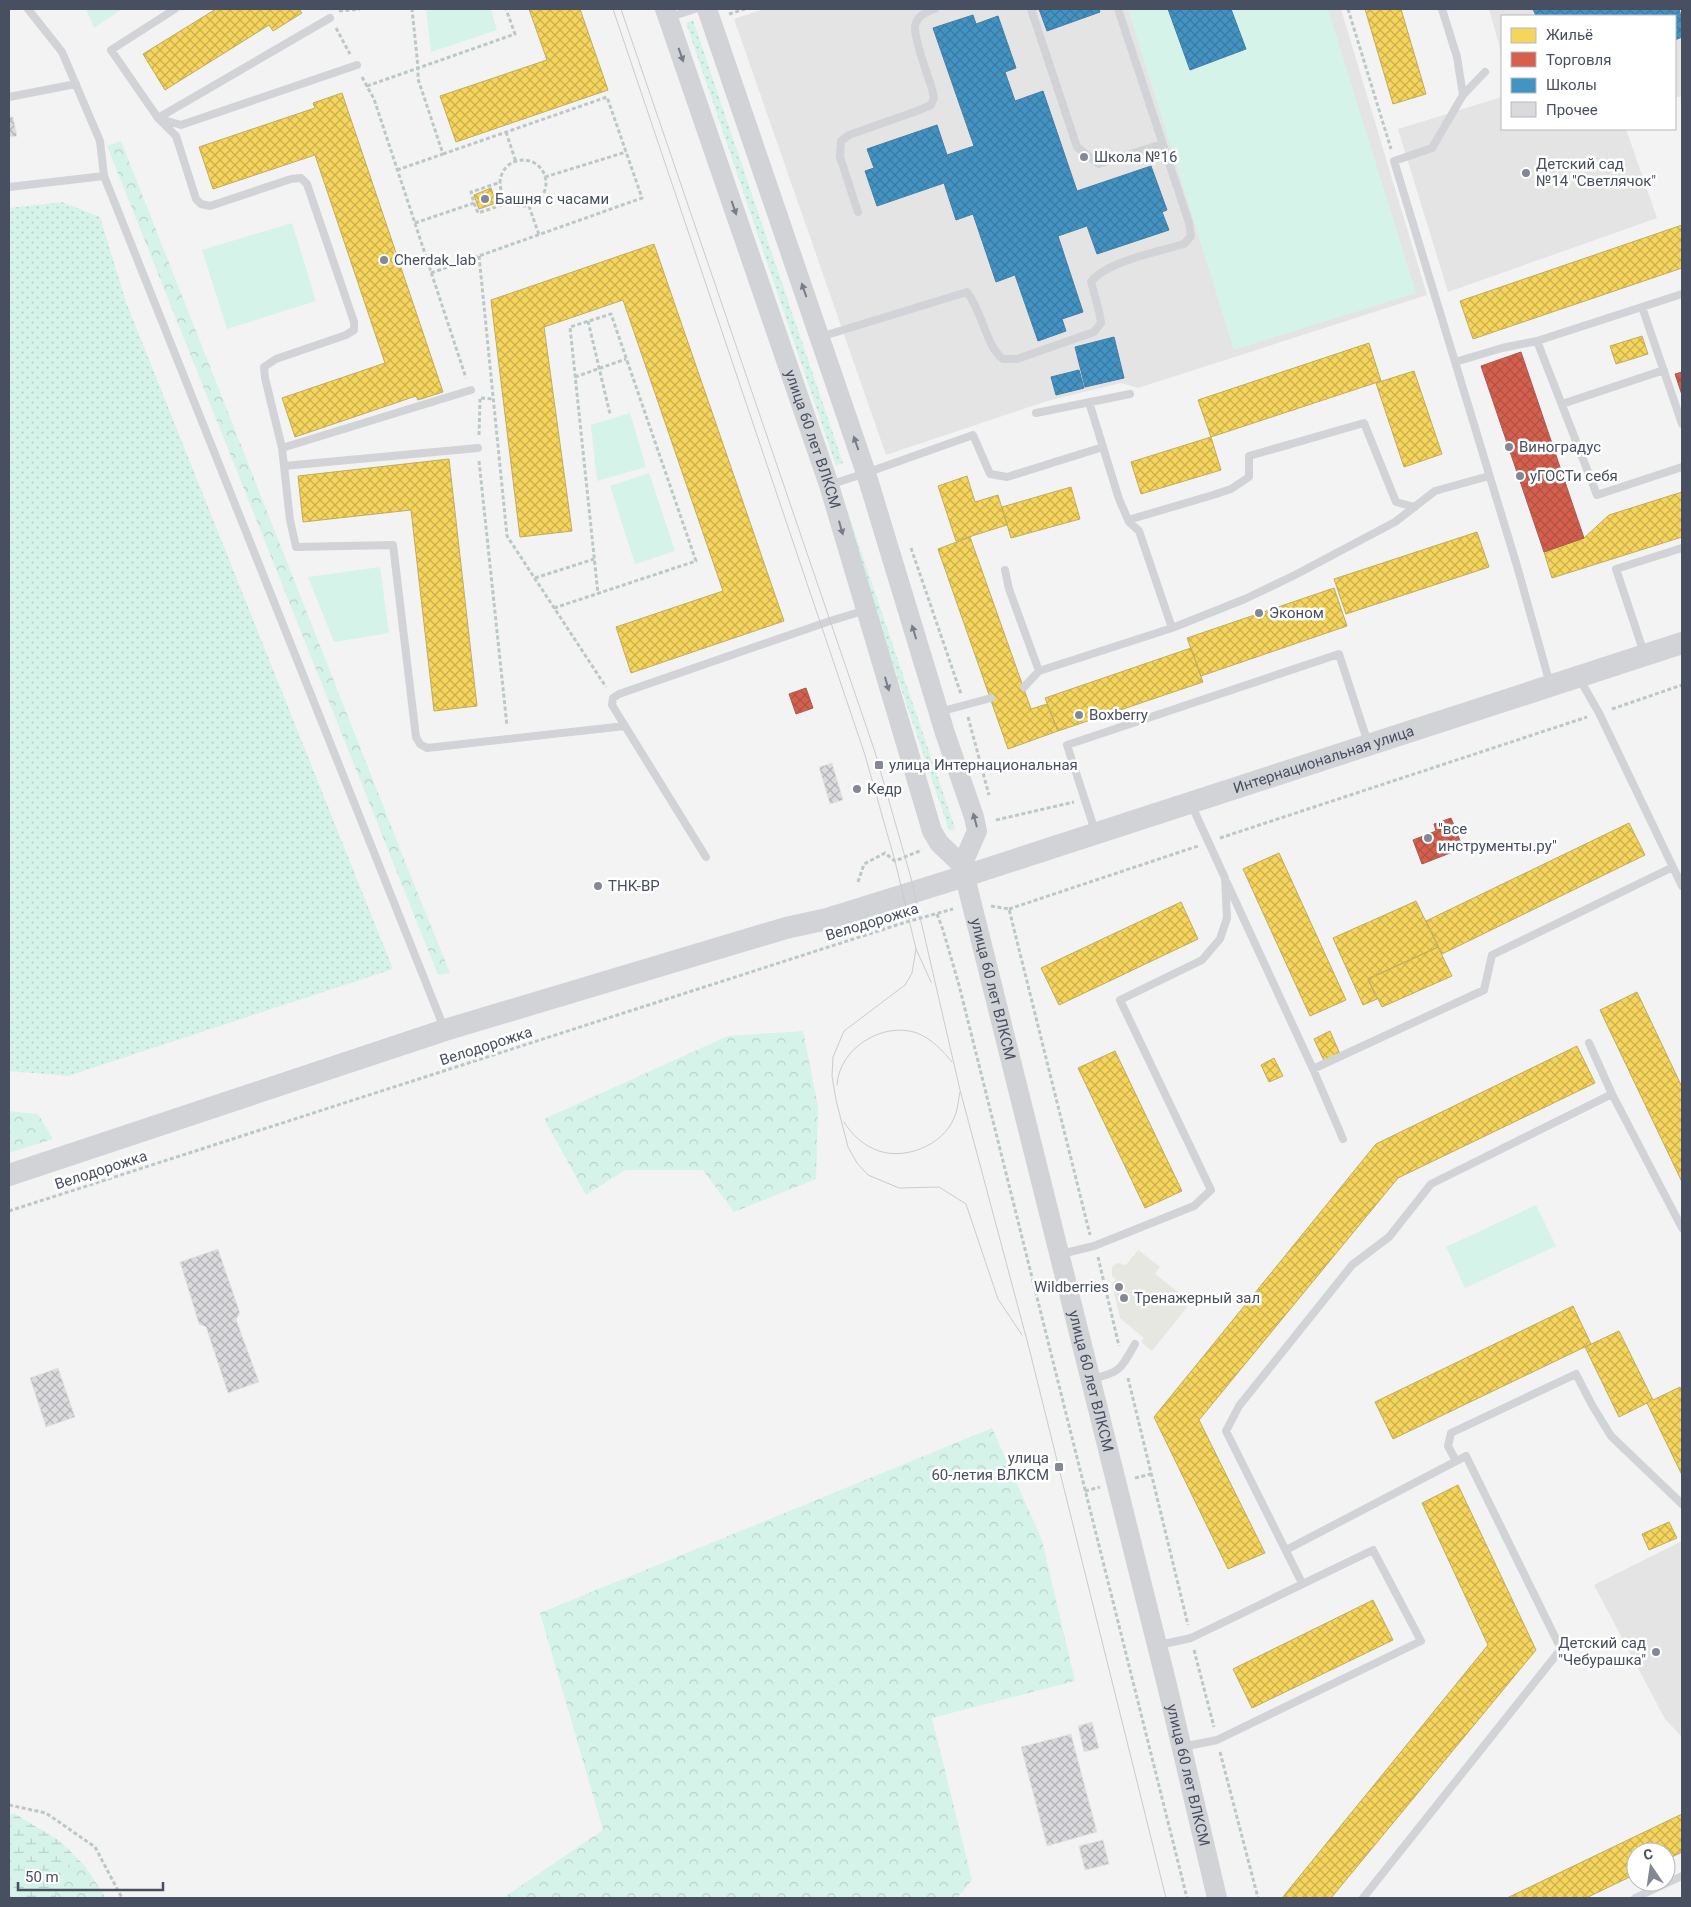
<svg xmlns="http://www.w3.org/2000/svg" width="1691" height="1907" viewBox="0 0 1691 1907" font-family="Roboto,sans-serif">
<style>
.commercial{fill:#e7e7e1}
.education{fill:#e4e4e5}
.grass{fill:url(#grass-dots)}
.forest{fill:url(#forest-crowns)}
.wetland{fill:url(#wetland-marsh)}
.park{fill:#d6f3e9}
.homes{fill:url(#homes-cross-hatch);stroke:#c2ad5e}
.shops{fill:url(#shops-cross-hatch);stroke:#ab5b53}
.schools{fill:url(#schools-cross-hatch);stroke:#447fa6}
.building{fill:url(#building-cross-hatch);stroke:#e4e4e5}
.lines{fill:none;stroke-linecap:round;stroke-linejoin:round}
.path{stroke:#bcc8c8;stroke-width:3;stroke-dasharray:4 2.5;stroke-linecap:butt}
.service{stroke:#d1d3d6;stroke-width:8}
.tertiary{stroke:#d1d3d6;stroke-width:20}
.secondary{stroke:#d1d3d7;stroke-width:22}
.tram{stroke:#cacbce;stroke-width:1}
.oneway{fill:#787d8a}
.poi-dot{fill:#848894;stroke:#fff;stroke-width:2}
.labels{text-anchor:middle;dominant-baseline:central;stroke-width:5;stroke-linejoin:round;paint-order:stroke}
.poi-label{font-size:15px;fill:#484f61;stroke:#fff;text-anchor:start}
.street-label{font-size:15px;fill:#484f61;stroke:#fff}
</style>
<defs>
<pattern id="grass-dots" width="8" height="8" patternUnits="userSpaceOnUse" patternTransform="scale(1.25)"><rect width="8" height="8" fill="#d6f3e9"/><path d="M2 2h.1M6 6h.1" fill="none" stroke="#b9d2ca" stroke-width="1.8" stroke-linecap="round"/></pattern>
<pattern id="forest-crowns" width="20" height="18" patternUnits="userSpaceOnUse" patternTransform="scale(1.25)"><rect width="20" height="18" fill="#d6f3e9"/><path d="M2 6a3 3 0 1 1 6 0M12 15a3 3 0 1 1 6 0" fill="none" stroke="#b9d2ca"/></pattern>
<pattern id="wetland-marsh" width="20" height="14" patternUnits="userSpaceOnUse" patternTransform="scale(1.25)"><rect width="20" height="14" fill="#d6f3e9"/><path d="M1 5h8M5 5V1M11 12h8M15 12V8" fill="none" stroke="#b9d2ca"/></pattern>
<pattern id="homes-cross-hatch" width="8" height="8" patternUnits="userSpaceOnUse" patternTransform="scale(1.25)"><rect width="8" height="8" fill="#f6d55c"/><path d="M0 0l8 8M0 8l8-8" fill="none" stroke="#c9af4f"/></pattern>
<pattern id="shops-cross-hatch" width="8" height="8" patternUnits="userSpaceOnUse" patternTransform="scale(1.25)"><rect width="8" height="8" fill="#d6604d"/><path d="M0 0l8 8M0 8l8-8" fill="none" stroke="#b05243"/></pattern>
<pattern id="schools-cross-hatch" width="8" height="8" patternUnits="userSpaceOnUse" patternTransform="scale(1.25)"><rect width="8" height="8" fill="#4393c3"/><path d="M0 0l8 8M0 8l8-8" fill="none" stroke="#3a7aa2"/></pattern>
<pattern id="building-cross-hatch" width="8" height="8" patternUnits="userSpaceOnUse" patternTransform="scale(1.25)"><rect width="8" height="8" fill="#dadadd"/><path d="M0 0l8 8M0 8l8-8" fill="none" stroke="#b3b3b7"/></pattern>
</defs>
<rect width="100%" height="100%" fill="#f3f3f3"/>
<path class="commercial" d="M1138,1250L1160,1267L1155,1274L1191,1302L1152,1351L1141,1342L1144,1338L1120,1318L1112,1284L1116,1279L1112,1276V1267L1117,1263L1126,1265Z"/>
<path class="education" d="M764,9H1341L1427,295L1138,388L1121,383L1047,401L886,455L734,19Z
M1489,9H1682V96L1675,98V16H1502V55Z
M1502,97V129H1626L1657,218L1448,292L1398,129Z
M1682,1541V1737L1665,1719L1594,1585Z"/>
<path class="grass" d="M693,20L843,463L836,466L686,23Z
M62,202L100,217L126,302L393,969L68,1076L9,1071V208Z
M842,495L955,828L954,831L949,830L836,496Z"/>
<path class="forest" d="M121,141L412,879L450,973L438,975L107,146Z
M803,1031L818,1106L816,1179L734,1212L703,1170H625L586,1195L544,1119L728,1036Z
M9,1111L38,1114L53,1139L9,1153Z
M992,1428L1042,1540L1075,1681L932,1718L972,1880L957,1898H503L603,1830L540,1613Z
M85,1866L106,1898H56L59,1867Z"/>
<path class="wetland" d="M9,1814H15L60,1841L85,1866L59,1868L56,1898H9Z"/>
<path class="park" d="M86,9H122L94,28Z
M426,9H491L497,30L431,52Z
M1128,9H1328L1416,293L1234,350Z
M292,223L316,301L227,329L202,250Z
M630,413L646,467L597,481L591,425Z
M649,473L675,551L635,564L610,486Z
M380,567L389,633L334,642L308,577Z
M1536,1205L1556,1246L1465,1288L1446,1247Z"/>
<path class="homes" d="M216,9H299L302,13L273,31L269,25L165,90L143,54Z
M529,9H580L608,90L456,142L440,96L547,60Z
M1365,9H1401L1426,94L1393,104Z
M342,93L443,392L418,400L416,396L295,437L282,398L385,363L315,155L213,189L199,147L315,108L313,103Z
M491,188L496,203L479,209L474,195Z
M1682,225V268L1473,339L1460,301Z
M654,244L784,621L631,673L616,627L723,591L623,300L544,327L572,531L520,537L491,300Z
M1642,336L1648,354L1616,364L1610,346Z
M1369,343L1381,381L1211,437L1198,400Z
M1414,371L1442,454L1404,467L1376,383Z
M1211,437L1221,470L1141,494L1131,462Z
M449,459L477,706L434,711L411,510L303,522L298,476Z
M967,476L975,502L998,495L1007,525L956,541L938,486Z
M1071,487L1080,519L1011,538L1002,507Z
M1682,492V537L1552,578L1544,552L1584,538L1609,515Z
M1477,532L1489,567L1346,614L1334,579Z
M970,537L1031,709L1047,704L1058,731L1008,749L938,549Z
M1334,588L1347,626L1201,676L1187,638Z
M1191,648L1203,682L1058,731L1045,698Z
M1629,823L1645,855L1442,954L1426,921Z
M1279,853L1346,1000L1310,1016L1243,869Z
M1416,901L1438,947L1368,979L1377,999L1363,1005L1333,938Z
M1181,902L1198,939L1059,1005L1041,968Z
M1438,947L1452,976L1382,1007L1368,979Z
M1637,992L1682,1087V1182L1600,1010Z
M1330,1031L1340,1054L1324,1061L1314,1039Z
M1577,1046L1595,1083L1398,1178L1199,1420L1265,1553L1228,1569L1154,1417L1376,1144Z
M1115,1051L1182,1191L1145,1208L1078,1068Z
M1274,1058L1283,1076L1269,1082L1261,1065Z
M1573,1306L1591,1344L1393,1439L1375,1402Z
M1619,1331L1653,1400L1680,1387L1682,1392V1475L1647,1403L1619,1417L1585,1347Z
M1458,1485L1536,1650L1331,1898H1282L1488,1645L1422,1503Z
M1669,1522L1677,1538L1649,1550L1642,1534Z
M1373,1600L1393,1640L1252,1708L1233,1669Z
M1682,1814V1852L1666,1860V1852H1636V1874L1586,1898H1507Z"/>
<path class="shops" d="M1521,352L1584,538L1544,552L1481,366Z
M1682,372V395L1675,374Z
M806,688L813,708L796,714L789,694Z
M1451,818L1463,848L1422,864L1413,840L1436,831L1434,824Z"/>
<path class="schools" d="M1039,9H1099L1100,12L1047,31Z
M1168,9H1231L1246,49L1190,70Z
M1533,9H1679L1682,20V37L1675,40V16H1536Z
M973,15L976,24L998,16L1016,68L1005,72L1015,101L1043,91L1077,191L1151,166L1167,210L1162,212L1169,230L1097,254L1087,226L1058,236L1083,312L1062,319L1066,331L1038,341L1015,275L996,282L973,214L956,220L944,183L877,206L865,171L874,168L867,149L937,125L947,155L974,146L933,28Z
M1114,337L1124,378L1085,387L1075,347Z
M1079,370L1084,388L1056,395L1051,377Z"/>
<path class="building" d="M9,117H13L17,136L9,137Z
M832,763L843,800L830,804L819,767Z
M218,1249L240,1313L236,1319L259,1382L228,1393L206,1327L199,1324L180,1262Z
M58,1368L75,1417L46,1427L30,1378Z
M1092,1722L1099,1748L1084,1752L1078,1726Z
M1071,1734L1097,1832L1047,1846L1021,1747Z
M1103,1840L1109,1864L1085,1870L1079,1846Z"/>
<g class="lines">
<path class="path" d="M1348,9L1391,149
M339,11L360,9
M729,14L745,9
M336,28L350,54
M362,77L374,99L466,378
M367,86L515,34L506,9
M506,132L516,162
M500 183a23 23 0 1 1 46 0a23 23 0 1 1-46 0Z
M397,170L443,154L418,79V67L412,9
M545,177L626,152
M474,203L478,213L511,202
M529,206L539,235
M415,223L474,203L471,192L501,182
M479,256L507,536L606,687
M431,273L642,198L607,97L443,154
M588,321L610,414
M575,377L626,359
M481,398L493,399
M479,435L480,399
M479,461L507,726
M911,548L961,694
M535,578L594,559
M554,608L696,561L611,314L570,327L598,594
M1612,709L1682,685
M968,717L989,795
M996,820L1074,802
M1220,838L1587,717
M858,882L864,864L885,853L895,861L922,850
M991,906L1009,909L1090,1235
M1009,909L1198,846
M937,914L943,930L959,985L1187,1898
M9,1211L903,923L953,909
M1098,1257L1119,1346
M1128,1378L1188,1625
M1135,1478L1151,1474
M1085,1491L1100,1487
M1194,1650L1214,1727
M1220,1752L1258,1898
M9,1805L46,1813L95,1847L122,1898"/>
<path class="service" d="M28,9L62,52L100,141L104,176
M175,9L111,50L158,118L176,136L196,199L201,204L210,206L291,179L301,178L307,184L354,322V330L346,335L276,359L264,367L265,378L282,448L471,390
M1031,9L1077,147L1099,164L1162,144
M1442,9L1457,57L1463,95L1432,148L1394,161L1517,566L1550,684
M670,17L695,9
M1463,95L1485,72
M9,97L76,84
M158,118L330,18
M160,119L181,125L357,65
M9,187L104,176L444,1028
M858,212L840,157L841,141L849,135L917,111L931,105L934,98L932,89C928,75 914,40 915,27C916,16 926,12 935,9
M1682,294L1537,341L1597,495L1682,467
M1642,307L1682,424
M820,337L967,292C983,312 985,345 1003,359H1017L1094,332L1101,323L1099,311L1091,282C1105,262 1160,251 1184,244L1191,236L1189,223L1118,9
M1455,362L1502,348L1537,341
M1089,402L1119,499L1129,522L1139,531L1172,628
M1562,404L1664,370
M1036,413L1130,394
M282,448L290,520L296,547L393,545L416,737L420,744L427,748L625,726
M284,466L478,448
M829,485L866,473L973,435L990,474L1007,477L1103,447
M1128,520L1213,495L1231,489L1249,477V456L1364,423L1396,502L1415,507
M1005,570L1009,589L1039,671L1172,628L1245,599L1295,575L1395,522L1435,491L1489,476
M1644,653L1616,569L1682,548
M1579,678L1599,713L1682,886
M1024,687L1039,671
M939,712L991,698
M1095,831L1067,745L1339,654L1368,743
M706,857L612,705L613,698L619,694L830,621L866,610
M1227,883L1313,1069L1343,1139
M1589,1043L1612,1094L1682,1228
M1313,1069L1484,990L1492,955L1673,867
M1061,1254L1094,1246L1194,1206L1211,1190L1120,1000L1202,960L1220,939L1227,918L1225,878L1191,804
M1092,1379C1121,1372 1120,1370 1135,1344
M1456,1461L1448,1446L1451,1433L1576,1374L1592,1405L1611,1436L1682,1504
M1286,1550L1466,1456L1561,1649L1363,1898
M1302,1583L1226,1431L1239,1406L1352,1265L1389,1237L1431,1184L1612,1094
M1159,1645L1191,1638L1373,1550L1421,1641L1217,1740L1182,1747
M1635,1898L1682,1876"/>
<g class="tertiary">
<path id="s1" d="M665,9L829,485L932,831L939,843L962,865L1167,1685L1217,1898"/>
<path d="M707,9L866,473L945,733L974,817L977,831L962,865"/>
</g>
<path class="secondary" id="s2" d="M9,1175L445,1030L786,928L827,919L965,876L1682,643"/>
<path class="tram" d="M613,9L865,755L895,861L916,949L931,982
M621,9L875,752L911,878L960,1090L1029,1348L1166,1898
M916,949L912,973L905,985L844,1031L833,1057L832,1076L836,1100L848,1147L857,1163L868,1175L899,1188L939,1187L966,1204L998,1299L1022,1335
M837,1085C839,1048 883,1021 917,1033C932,1039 942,1050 952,1062
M844,1122C852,1135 864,1146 879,1151C906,1160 943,1145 954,1118C958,1111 958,1100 960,1092"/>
</g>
<defs><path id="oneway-solid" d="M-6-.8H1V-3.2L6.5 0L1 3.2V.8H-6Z" transform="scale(1.25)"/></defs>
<g class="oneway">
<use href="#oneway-solid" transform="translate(681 55) rotate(71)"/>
<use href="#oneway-solid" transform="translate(734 208) rotate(71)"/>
<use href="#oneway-solid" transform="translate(804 290) rotate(-109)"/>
<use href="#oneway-solid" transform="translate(856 443) rotate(-109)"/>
<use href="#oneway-solid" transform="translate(841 528) rotate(74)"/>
<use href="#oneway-solid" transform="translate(914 632) rotate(-107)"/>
<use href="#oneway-solid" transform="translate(887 684) rotate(74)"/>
<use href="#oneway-solid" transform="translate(975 820) rotate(-105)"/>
</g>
<g class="poi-dot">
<circle cx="1084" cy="157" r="5"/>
<circle cx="1526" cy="173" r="5"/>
<circle cx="485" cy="199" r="5"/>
<circle cx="384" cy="260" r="5"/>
<circle cx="1509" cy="447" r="5"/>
<circle cx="1520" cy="476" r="5"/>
<circle cx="1259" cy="613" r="5"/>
<circle cx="1079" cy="715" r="5"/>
<rect x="874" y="760" width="10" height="10" rx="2.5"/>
<circle cx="857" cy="789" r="5"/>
<circle cx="1428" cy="838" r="5"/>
<circle cx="598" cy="886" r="5"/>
<circle cx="1119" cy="1287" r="5"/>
<circle cx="1124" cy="1298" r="5"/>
<rect x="1054" y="1462" width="10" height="10" rx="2.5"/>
<circle cx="1656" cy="1652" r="5"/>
</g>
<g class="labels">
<g class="poi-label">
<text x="1094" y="157">Школа №16</text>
<text x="1536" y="164">Детский сад<tspan x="1536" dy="17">№14 "Светлячок"</tspan></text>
<text x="495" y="199">Башня с часами</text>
<text x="394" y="260">Cherdak_lab</text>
<text x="1519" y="447">Виноградус</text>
<text x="1530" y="476">уГОСТи себя</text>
<text x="1269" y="613">Эконом</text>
<text x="1089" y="715">Boxberry</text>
<text x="889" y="765">улица Интернациональная</text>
<text x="867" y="789">Кедр</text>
<text x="1438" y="829">"все<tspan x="1438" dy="17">инструменты.ру"</tspan></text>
<text x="608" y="886">ТНК-ВР</text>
<text x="1109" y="1287" text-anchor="end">Wildberries</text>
<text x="1134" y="1298">Тренажерный зал</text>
<text x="1049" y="1458" text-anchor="end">улица<tspan x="1049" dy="17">60-летия ВЛКСМ</tspan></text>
<text x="1646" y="1643" text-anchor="end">Детский сад<tspan x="1646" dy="17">"Чебурашка"</tspan></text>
</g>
<g class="street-label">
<text stroke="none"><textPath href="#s1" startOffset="455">улица 60 лет ВЛКСМ</textPath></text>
<text stroke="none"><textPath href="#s2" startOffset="1379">Интернациональная улица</textPath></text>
<text transform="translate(872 922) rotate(-17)">Велодорожка</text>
<text stroke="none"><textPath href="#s1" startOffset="1038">улица 60 лет ВЛКСМ</textPath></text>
<text transform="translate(486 1046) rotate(-18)">Велодорожка</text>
<text transform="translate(101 1170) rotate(-18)">Велодорожка</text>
<text stroke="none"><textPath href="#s1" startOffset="1442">улица 60 лет ВЛКСМ</textPath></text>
<text stroke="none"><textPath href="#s1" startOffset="1848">улица 60 лет ВЛКСМ</textPath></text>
</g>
</g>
<rect width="1691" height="1907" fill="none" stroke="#484f61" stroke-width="20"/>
<rect x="1501" y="15" width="175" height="115" fill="#ffffff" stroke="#b6b9c0"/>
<rect x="1511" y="28" width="25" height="15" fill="#f6d55c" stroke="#b6b9c0"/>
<text x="1546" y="40" font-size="15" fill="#484f61">Жильё</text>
<rect x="1511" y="52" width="25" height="15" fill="#d6604d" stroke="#b6b9c0"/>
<text x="1546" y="65" font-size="15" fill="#484f61">Торговля</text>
<rect x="1511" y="78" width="25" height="15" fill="#4393c3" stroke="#b6b9c0"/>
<text x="1546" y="90" font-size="15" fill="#484f61">Школы</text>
<rect x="1511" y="102" width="25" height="15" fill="#dadadd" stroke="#b6b9c0"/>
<text x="1546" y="115" font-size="15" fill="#484f61">Прочее</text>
<g transform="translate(1651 1867) rotate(347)"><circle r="24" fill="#ffffff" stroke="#b6b9c0"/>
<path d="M0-4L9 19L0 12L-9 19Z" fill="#848894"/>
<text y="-8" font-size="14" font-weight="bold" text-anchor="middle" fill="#484f61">С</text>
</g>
<path d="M18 1882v8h145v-8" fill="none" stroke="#484f61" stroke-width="2.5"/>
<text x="25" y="1882" font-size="15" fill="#484f61" stroke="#ffffff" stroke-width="4" paint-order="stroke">50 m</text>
</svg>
